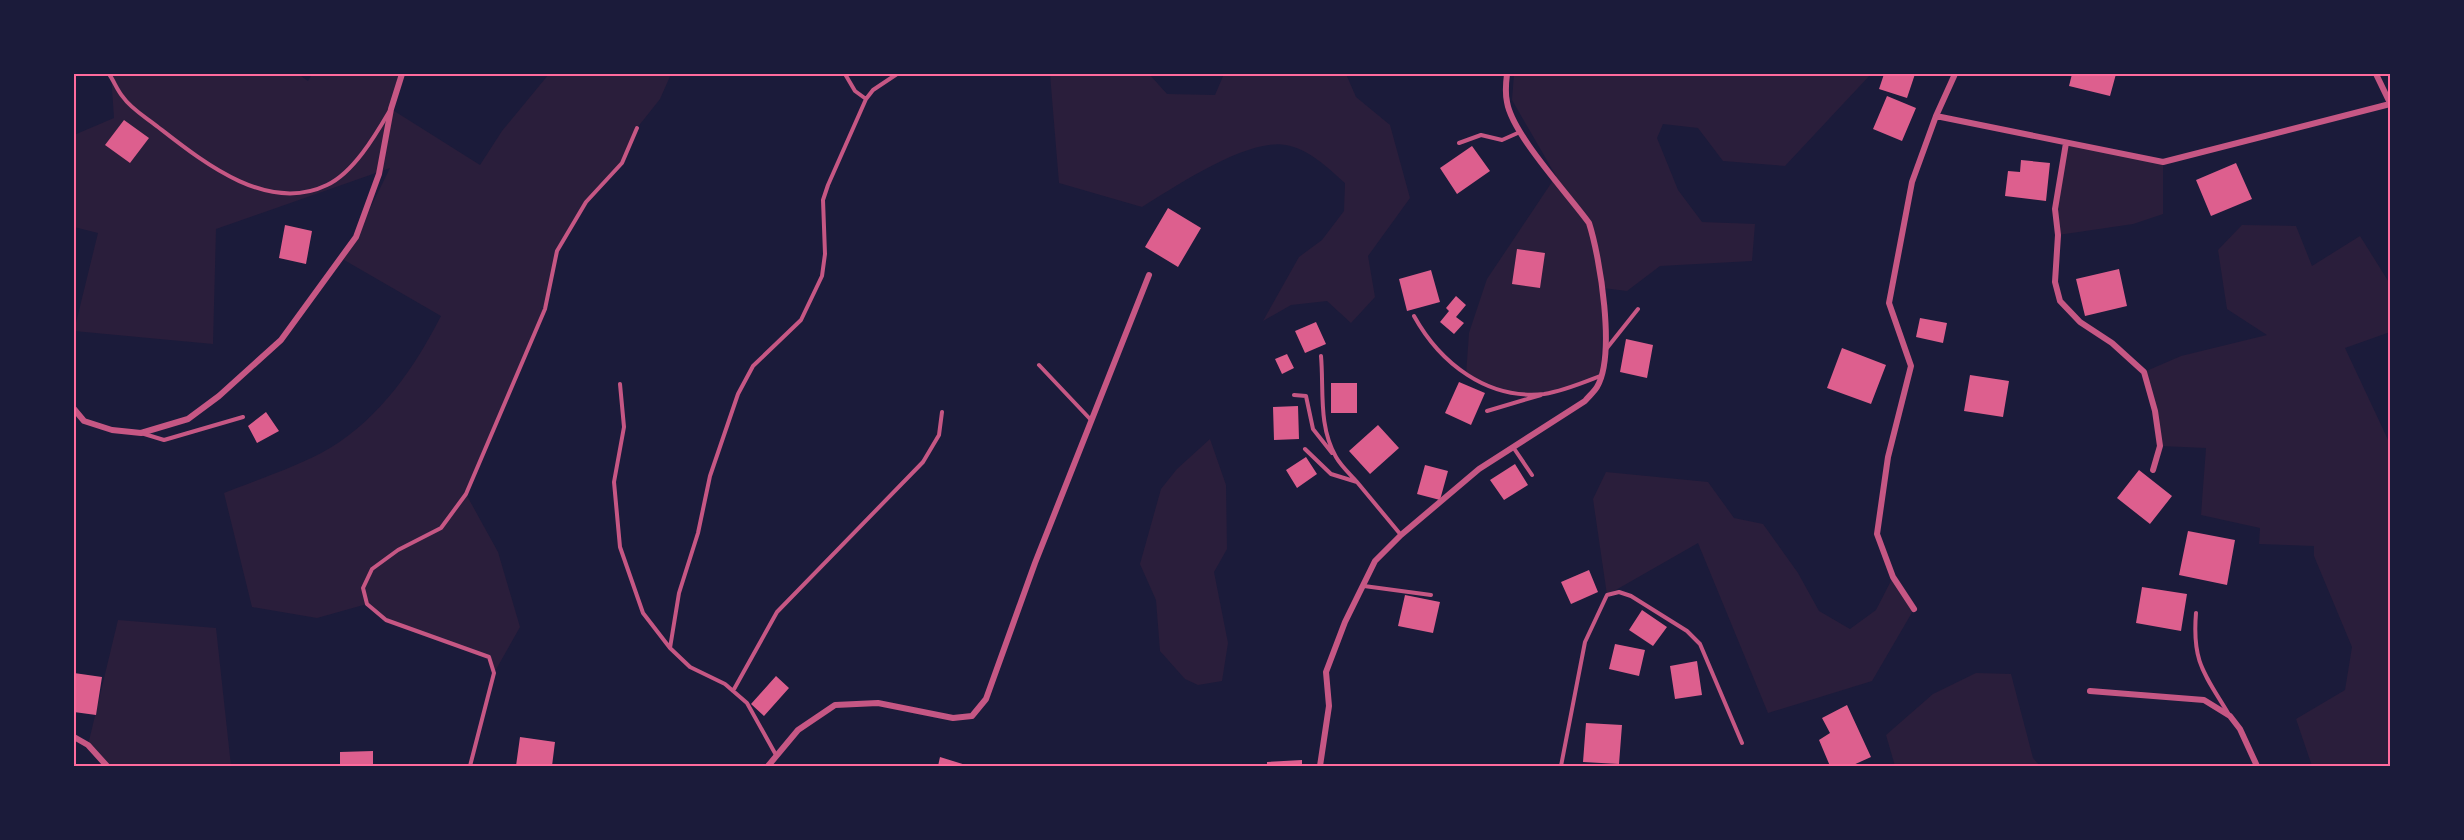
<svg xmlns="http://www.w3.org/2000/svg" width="2464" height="840" viewBox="0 0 2464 840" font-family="Roboto,sans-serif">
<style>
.green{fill:#2a1e3b}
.building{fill:#dd5f8e}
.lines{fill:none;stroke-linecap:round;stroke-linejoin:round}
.service{stroke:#c65784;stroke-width:4}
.minor{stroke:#c65784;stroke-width:6}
.neatline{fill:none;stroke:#ff6b9d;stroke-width:2}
</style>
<rect width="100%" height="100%" fill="#1b1b3a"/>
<path class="green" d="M111,74H298L308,81L312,74H405L391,109L480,165L502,131L549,74H671L660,99L637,128L622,163L586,202L557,251L545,309L466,494L498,552L520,627L494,673L489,657L386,620L367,604L317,618L252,607L224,493C256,480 300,466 330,448C380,418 415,367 441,316L339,257L356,237L390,168L216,229L213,344L74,331L98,233L74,227V135L114,118Z
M1050,74H1149L1167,94L1215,95L1224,74H1346L1356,97L1390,125L1410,198L1368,256L1375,297L1351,323L1327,301L1291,305L1263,321L1299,257L1322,240L1344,211L1345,183C1328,168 1309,149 1286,145C1247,138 1175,187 1142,207L1059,183Z
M1514,74H1871L1785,166L1723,161L1698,128L1663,124L1657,138L1678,190L1702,222L1755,224L1752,261L1660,266L1627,291L1603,288L1601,375L1566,389L1518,395L1466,375L1469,333L1487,279L1556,176L1512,100Z
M2066,143L2163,162V214L2133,224L2058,235L2055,209Z
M2242,225L2296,226L2312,266L2360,236L2390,284V332L2345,348L2390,444V766H2312L2296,719L2345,690L2352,647L2314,556V546L2259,544L2260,528L2201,515L2206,448L2160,446L2144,372L2181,356L2267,335L2227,309L2218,250Z
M1210,439L1226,485L1227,549L1214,572L1228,643L1222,681L1198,685L1185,679L1160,651L1156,600L1140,564L1161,489L1177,469Z
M1606,472L1708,482L1734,518L1763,524L1798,573L1819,611L1850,629L1876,610L1893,577L1914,609L1872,681L1768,713L1698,543L1607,595L1593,499Z
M118,620L216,628L231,766H107L88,745Z
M1976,673L2011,674L2033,758L2040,766H1895L1886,735L1933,694Z"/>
<path class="building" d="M1884,74H1915L1907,98L1879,89Z
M2072,74H2116L2110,96L2069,86Z
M1887,96L1916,108L1902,141L1873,129Z
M124,120L149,138L130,163L105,145Z
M1472,146L1490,171L1457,194L1440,168Z
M2021,160L2050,163L2046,201L2005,196L2008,171L2020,172Z
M2236,163L2252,199L2211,216L2196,180Z
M1168,208L1201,228L1178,267L1145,247Z
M285,225L312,231L306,264L279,258Z
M1517,249L1545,253L1540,288L1512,284Z
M2119,269L2127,306L2085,316L2076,279Z
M1431,270L1440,302L1407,311L1399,279Z
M1456,296L1466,305L1456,317L1464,323L1454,334L1440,322L1449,311L1446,308Z
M1920,318L1947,323L1943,343L1916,337Z
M1316,322L1326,344L1305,353L1295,331Z
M1626,339L1653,345L1647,378L1620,372Z
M1842,348L1886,365L1871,404L1827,388Z
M1287,354L1294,368L1282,374L1275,359Z
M1970,375L2009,381L2003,417L1964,411Z
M1459,382L1485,393L1471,425L1445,413Z
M1331,383H1357V413H1331Z
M1298,406L1299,439L1274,440L1273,407Z
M266,412L279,431L257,443L248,426Z
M1378,425L1399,448L1370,474L1349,451Z
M1306,457L1317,474L1297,488L1286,470Z
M1515,464L1528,485L1504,500L1490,480Z
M1425,465L1448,471L1440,500L1417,494Z
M2139,470L2172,496L2150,524L2117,498Z
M2188,531L2235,540L2227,585L2179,575Z
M1589,570L1598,592L1571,604L1561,582Z
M2142,587L2187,594L2181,631L2136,623Z
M1405,595L1440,602L1433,633L1398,626Z
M1642,610L1667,627L1653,646L1629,630Z
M1615,644L1645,650L1639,676L1609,669Z
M1697,661L1702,695L1675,699L1670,666Z
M74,673L102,677L96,715L74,712Z
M776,676L789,688L764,716L751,704Z
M1847,705L1871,757L1851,766H1830L1819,740L1830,733L1822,718Z
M1586,723L1622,725L1619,764L1583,762Z
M520,737L555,742L552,766H516Z
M373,751V766H340V752Z
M940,757L969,766H938Z
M1302,760V766H1267V762Z"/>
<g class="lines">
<path class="service" d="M109,74C114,81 117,90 123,97C131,109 147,118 158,127C203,162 267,214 327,185C353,173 375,136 389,112
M845,74L855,91L866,99
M1459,143L1481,135L1502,140L1520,132
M1414,316C1440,363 1487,400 1544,394C1563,391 1582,383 1600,376
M1607,348L1638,309
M1321,356C1324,389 1318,426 1336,457C1341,466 1350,474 1357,482
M1039,365L1091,420
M620,384L624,427L614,482L620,547L643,613L670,648
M1294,395L1306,396L1313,429L1332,453
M1487,411L1541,395
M141,433L164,440L243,417
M1513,447L1532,475
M1305,449L1331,474L1357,482L1401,535
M1364,586L1431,595
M2196,613C2192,662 2204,673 2228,713
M733,691L777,612L923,462L939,435L942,412
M776,755L747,703L725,684L690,667L670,648L679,593L698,533L710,476L738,394L753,366L801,320L822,276L825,254L823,200L828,185L866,99L873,90L897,74
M470,766L494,673L489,657L386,620L367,604L363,588L372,569L398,550L441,528L466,494L545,309L557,251L586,202L622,163L637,128
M1561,766L1585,642L1607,595L1619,592L1631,596L1687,631L1700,644L1742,743"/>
<path class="minor" d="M2376,74L2390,103
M1936,116L1955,74
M2066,143L2055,209L2058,235L2055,282L2060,301L2080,322L2112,343L2144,372L2155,411L2160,446L2153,470
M74,409L84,421L112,430L141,433L188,419L219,396L281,340L356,237L379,174L391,109L402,74
M1914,609L1893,577L1877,534L1888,457L1911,366L1889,303L1912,182L1936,116L2163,162L2390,104
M2090,691L2204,700L2230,716L2240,729L2257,766
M74,737L88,745L107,766
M768,766L798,730L835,705L878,703L953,718L972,716L986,699L1035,563L1149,275
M1320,766L1329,706L1326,672L1345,622L1375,561L1401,535L1479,469L1585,401C1589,396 1594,392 1597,387C1616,355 1600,257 1589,223C1568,194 1512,134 1507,102C1505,93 1506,82 1507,74"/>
</g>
<rect width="2464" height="840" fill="none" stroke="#1b1b3a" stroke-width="150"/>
<rect x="75" y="75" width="2314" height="690" class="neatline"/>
</svg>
